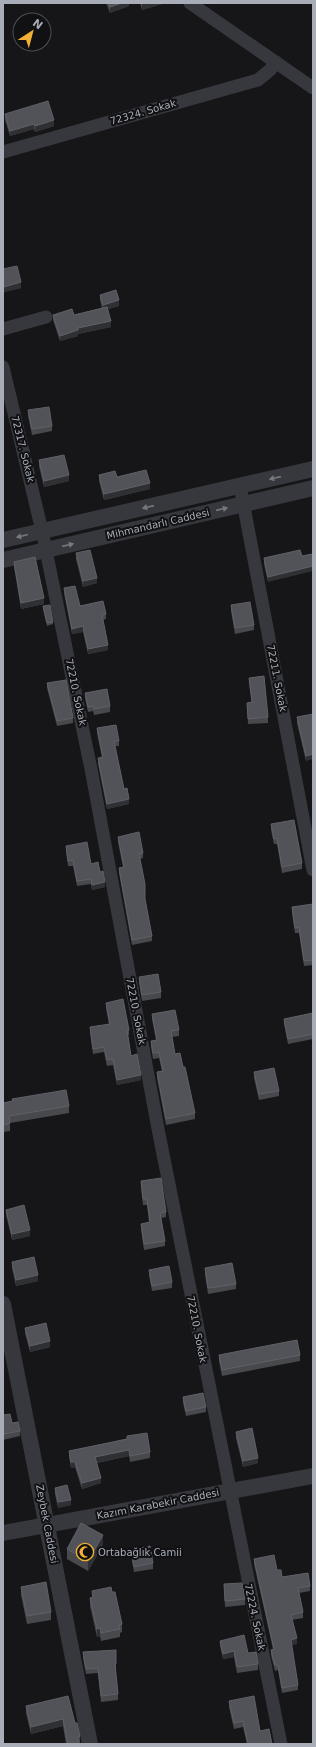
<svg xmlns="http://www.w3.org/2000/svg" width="316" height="1747" viewBox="0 0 316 1747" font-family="'DejaVu Sans',sans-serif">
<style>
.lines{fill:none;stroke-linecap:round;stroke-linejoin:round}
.minor{stroke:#37383d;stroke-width:13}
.tertiary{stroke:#37383d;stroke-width:16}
.wall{fill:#47494d}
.shaded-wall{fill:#2f3033}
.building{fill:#525359;stroke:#5f6168}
.oneway{fill:#757881}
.labels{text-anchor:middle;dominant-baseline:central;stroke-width:4;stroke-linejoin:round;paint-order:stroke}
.street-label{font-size:10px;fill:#a8adb8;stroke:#111113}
.poi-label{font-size:10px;fill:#a8adb8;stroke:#111113;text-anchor:start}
</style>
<rect width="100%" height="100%" fill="#161618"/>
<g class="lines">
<path class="minor" d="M190,3L313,88
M3,152L258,80L270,70L276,62
M3,329L46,317
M3,367L42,531L91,769L159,1134L281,1744
M240,486L313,870"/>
<path class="tertiary" d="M3,540L313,469
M3,560L313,488
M3,1304L90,1744
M3,1533L313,1476"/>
</g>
<path class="wall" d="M106,3H129V6L110,13Z
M140,3H162V4L142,10Z
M5,114L54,126L35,132L34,129L10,136L5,120Z
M3,269L21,288L4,292L3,288Z
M100,295L119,306L108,309L111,327L78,334V336L60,341L53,320V315H74L102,308L100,300Z
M28,410L52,426V431L32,435L28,416Z
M39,460L69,481L44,487L39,466Z
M99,475L117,477L150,489L104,500L99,481Z
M76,553L97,583L83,587L76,559Z
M302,556L268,582L264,564V558Z
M14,562L44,604L21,609L14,567Z
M64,588L80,606L106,614V619L103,620L108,650L88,654L83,632L72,634L64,593Z
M231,605L254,625V630L235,634L231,611Z
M43,606L53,622V624L47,626L43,609Z
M249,678L268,717V723L248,724L247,703L252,702L249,683Z
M47,683L73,718V723L57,726L47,688Z
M85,693L110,706V712L94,715L93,711L88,712L85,698Z
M313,714L306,761L297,723V717Z
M97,728L119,741V746H115L124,789L129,804L107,809L98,764V758H102L97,733Z
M271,824L302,863V869L282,873L277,844H274L271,830Z
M118,837L143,853V858L140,859L145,899L152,936V941L132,945L119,873V868L123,867L118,842Z
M66,846L91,864L100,872L105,887L92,890L91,884L77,886L73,866H68L66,851Z
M292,907H313V965L304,966L299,933H295L292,913Z
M139,977L161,992V998L142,1001L139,983Z
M106,1003L129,1030V1035H128L131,1056L141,1080L117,1085L113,1065L107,1066L104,1052L93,1054L90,1032V1027L109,1025L106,1008Z
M313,1013V1039L288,1044L284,1024V1019Z
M152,1014L179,1030V1036L172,1037L175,1054L183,1067L195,1113V1119L166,1125L157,1078V1072L162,1071L159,1058L153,1059L151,1047V1041L156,1040L152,1019Z
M254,1072L279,1091V1096L259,1100L254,1078Z
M12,1099L69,1106V1113L10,1123V1131L3,1132V1103L12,1101Z
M141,1181L166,1212V1217L161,1218L165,1241V1246L144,1250L141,1229V1224L149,1222L147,1205H143L141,1187Z
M6,1210L30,1236L12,1240L6,1215Z
M12,1262L38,1281L16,1286L12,1268Z
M205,1268L236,1284V1289L208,1294L205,1274Z
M149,1270L172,1282V1288L152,1291L149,1275Z
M25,1328L50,1347L30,1352L25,1333Z
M219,1355H300V1361L222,1376L219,1361Z
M183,1397L206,1407V1412L186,1416L183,1403Z
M3,1415L20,1431V1436L3,1440Z
M236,1432L258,1463L243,1467L236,1438Z
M127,1436L150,1452V1458L130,1462L129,1456L97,1463L101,1483L82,1489L75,1467L71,1468L69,1457V1451L127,1439Z
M55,1488L71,1505L58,1508L55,1494Z
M103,1545L88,1571L67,1559V1549Z
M135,1549L153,1563V1569L134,1572L132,1561V1555H135Z
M254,1559L277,1570L282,1577L310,1586V1591L299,1593L303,1612V1618L292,1620L297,1644L291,1645L298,1685V1690L282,1693L278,1670L275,1671L271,1655V1650L273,1649L254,1564Z
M224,1584L245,1599V1605L225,1607Z
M21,1587L51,1612V1620L27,1624L21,1595Z
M92,1591L112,1592L122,1624V1632L120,1633V1637L101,1641L100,1636L97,1637L90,1606V1598L92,1597Z
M220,1641L248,1653L258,1664V1670L237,1673L234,1657L223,1659L220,1646Z
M83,1652L116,1664V1670H115L118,1694V1700L101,1702L98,1673L86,1674L83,1658Z
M229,1701L260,1731L272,1744H247L243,1727L234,1729L229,1707Z
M26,1706L75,1723L80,1736V1743L79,1744H66L63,1726L31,1734L26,1713Z"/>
<path class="shaded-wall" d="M122,3H129V6L110,13V7Z
M146,3H162V4L142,10V4Z
M54,120V126L35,132V126Z
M34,124V129L10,136V131Z
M4,193V202H3V194Z
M21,282V288L4,292V287Z
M119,300V306L103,311V305Z
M111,321V327L78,334V336L60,341V336L78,328Z
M69,475V481L44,487V481Z
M150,483V489L104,500V494Z
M313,566V571L268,582V577Z
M97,578V583L83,587V581Z
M44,598V604L21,609V603Z
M83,626V632L72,634V629Z
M108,645V650L88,654V649Z
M313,754V759L306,761V756Z
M129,799V804L107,809V804Z
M105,882V887L92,890V885Z
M141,1075V1080L117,1085V1080Z
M30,1230V1236L12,1240V1234Z
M38,1275V1281L16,1286V1280Z
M50,1341V1347L30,1352V1346Z
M129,1450V1456L95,1463V1457Z
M258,1458V1463L243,1467V1461Z
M71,1462H75V1467L71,1468Z
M101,1478V1483L82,1489V1483Z
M71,1500V1505L58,1508V1502Z
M103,1535V1545L88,1571V1561Z
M100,1628V1636L97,1637V1629Z
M297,1638V1644L291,1645V1640Z
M234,1651V1657L223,1659V1654Z
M63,1719V1726L31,1734V1727Z"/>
<path class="building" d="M109,3H122L110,7Z
M48,101L54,120L35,126L34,124L10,131L5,114Z
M17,266L21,282L4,287L3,283V269Z
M116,290L119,300L103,305L100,295Z
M107,307L111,321L78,328V330L60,336L53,315L72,309L74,315Z
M49,407L52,426L32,429L28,410Z
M64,455L69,475L44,481L39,460Z
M146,470L150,483L104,494L99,475L115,471L117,477Z
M90,550L97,578L83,581L76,553Z
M300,550L302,556L312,554L313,559V566L268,577L264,558Z
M35,557L44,598L21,603L14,562Z
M75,586L80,606L103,601L106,614L102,615L108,645L88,649L83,626L72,629L64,588Z
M250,602L254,625L235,628L231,605Z
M50,605L53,622L47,623L43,606Z
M264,676L268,717L248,719L247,703L252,702L249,678Z
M66,680L73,718L57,721L47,683Z
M107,689L110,706L94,709L93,706L88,707L85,693Z
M313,714V754L306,756L297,717Z
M116,725L119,741H114L124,789L127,788L129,799L107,804L98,758L103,757L97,728Z
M294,820L302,863L282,867L277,838L274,839L271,824Z
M139,832L143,853L139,854L145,884V899L152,936L132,940L119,868L124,867L118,837Z
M87,842L91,864L98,862L100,872L103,871L105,882L92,885L91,879L77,881L73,860L68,861L66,846Z
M313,904V960L304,961L299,927L295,928L292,907Z
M158,974L161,992L142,995L139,977Z
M123,999L129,1030H127L131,1056L137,1054L141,1075L117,1080L113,1059L107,1060L104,1047L93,1049L90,1027L110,1024L106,1003Z
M175,1010L179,1030L171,1031L175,1054L180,1053L183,1067H185L195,1113L166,1119L157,1072L163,1071L159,1052L153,1053L151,1041L157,1040L152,1014Z
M313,1013V1034L288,1039L284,1019Z
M274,1068L279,1091L259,1094L254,1072Z
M66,1090L69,1106L9,1116L10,1123L3,1125V1103L13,1101L12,1099Z
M161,1178L166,1212L160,1213L165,1241L144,1244L141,1224L150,1222L147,1199H143L141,1181Z
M24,1205L30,1230L12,1234L6,1210Z
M34,1257L38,1275L16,1280L12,1262Z
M232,1263L236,1284L208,1288L205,1268Z
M169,1266L172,1282L152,1286L149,1270Z
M46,1323L50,1341L30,1346L25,1328Z
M297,1340L300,1355L222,1370L219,1355Z
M203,1393L206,1407L186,1411L183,1397Z
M10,1414L12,1423L18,1422L20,1431L3,1434V1415Z
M252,1428L258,1458L243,1461L236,1432Z
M147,1433L150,1452L130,1456L129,1450L95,1457L101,1478L82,1483L75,1462H71L69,1451L127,1439V1436Z
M67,1485L71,1500L58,1502L55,1488Z
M81,1523L103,1535L88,1561L67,1549Z
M150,1546L153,1563L134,1567L132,1555H136L135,1549Z
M274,1555L277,1570H281L282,1577L308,1573L310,1586L298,1588L303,1612L291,1615L297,1638L291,1640L298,1685L282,1688L278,1665H275L274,1662L271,1650L274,1649L254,1559Z
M46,1582L51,1612L27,1616L21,1587Z
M242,1583L245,1599L225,1601L224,1584Z
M111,1587L112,1592H115L122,1624L119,1625L120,1629L101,1633L100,1628L97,1629L90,1598L93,1597L92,1591Z
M244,1635L248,1653L256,1652L258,1664L237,1667L234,1651L223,1654L220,1641Z
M116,1650V1664H115L118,1694L101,1696L98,1668L86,1669L83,1652Z
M68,1696L75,1723H77L80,1736L77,1737L79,1744H68L63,1719L31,1727L26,1706Z
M254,1696L260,1731L269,1729L272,1744H248L243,1721L234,1723L229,1701Z"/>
<defs><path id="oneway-solid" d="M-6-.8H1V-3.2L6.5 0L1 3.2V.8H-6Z"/></defs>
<g class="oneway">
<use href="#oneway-solid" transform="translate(275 478) rotate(167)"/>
<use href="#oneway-solid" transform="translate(148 507) rotate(167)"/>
<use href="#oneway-solid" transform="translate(222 509) rotate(-13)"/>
<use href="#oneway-solid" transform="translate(22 536) rotate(166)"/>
<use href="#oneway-solid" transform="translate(68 545) rotate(-13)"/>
</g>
<defs>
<symbol id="mosque-ring" viewBox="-11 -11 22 22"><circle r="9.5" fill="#111113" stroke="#f2b134" stroke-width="1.5"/><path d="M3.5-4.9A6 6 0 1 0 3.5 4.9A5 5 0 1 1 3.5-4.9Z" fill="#f2b134"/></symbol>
</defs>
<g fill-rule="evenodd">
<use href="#mosque-ring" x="75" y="1542" width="20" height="20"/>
</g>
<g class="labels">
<g class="street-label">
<text transform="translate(143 112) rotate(-16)">72324. Sokak</text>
<text transform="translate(23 449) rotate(76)">72317. Sokak</text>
<text transform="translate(158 524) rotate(-13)">Mihmandarlı Caddesi</text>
<text transform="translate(277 678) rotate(79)">72211. Sokak</text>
<text transform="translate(76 692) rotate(78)">72210. Sokak</text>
<text transform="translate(136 1011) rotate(79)">72210. Sokak</text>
<text transform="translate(197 1329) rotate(79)">72210. Sokak</text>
<text transform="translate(158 1504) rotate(-11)">Kazım Karabekir Caddesi</text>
<text transform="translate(47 1524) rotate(79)">Zeybek Caddesi</text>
<text transform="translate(255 1617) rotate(78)">72224. Sokak</text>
</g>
<g class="poi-label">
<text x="98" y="1552">Ortabağlık Camii</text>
</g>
</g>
<rect width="316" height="1747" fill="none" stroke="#a8adb8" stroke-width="8"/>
<g transform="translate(32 32) rotate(36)"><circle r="19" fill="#111113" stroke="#4d4f55"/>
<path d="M0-3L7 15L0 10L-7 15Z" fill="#f2b134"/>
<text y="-6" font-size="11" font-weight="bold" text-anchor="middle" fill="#a8adb8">N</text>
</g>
</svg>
